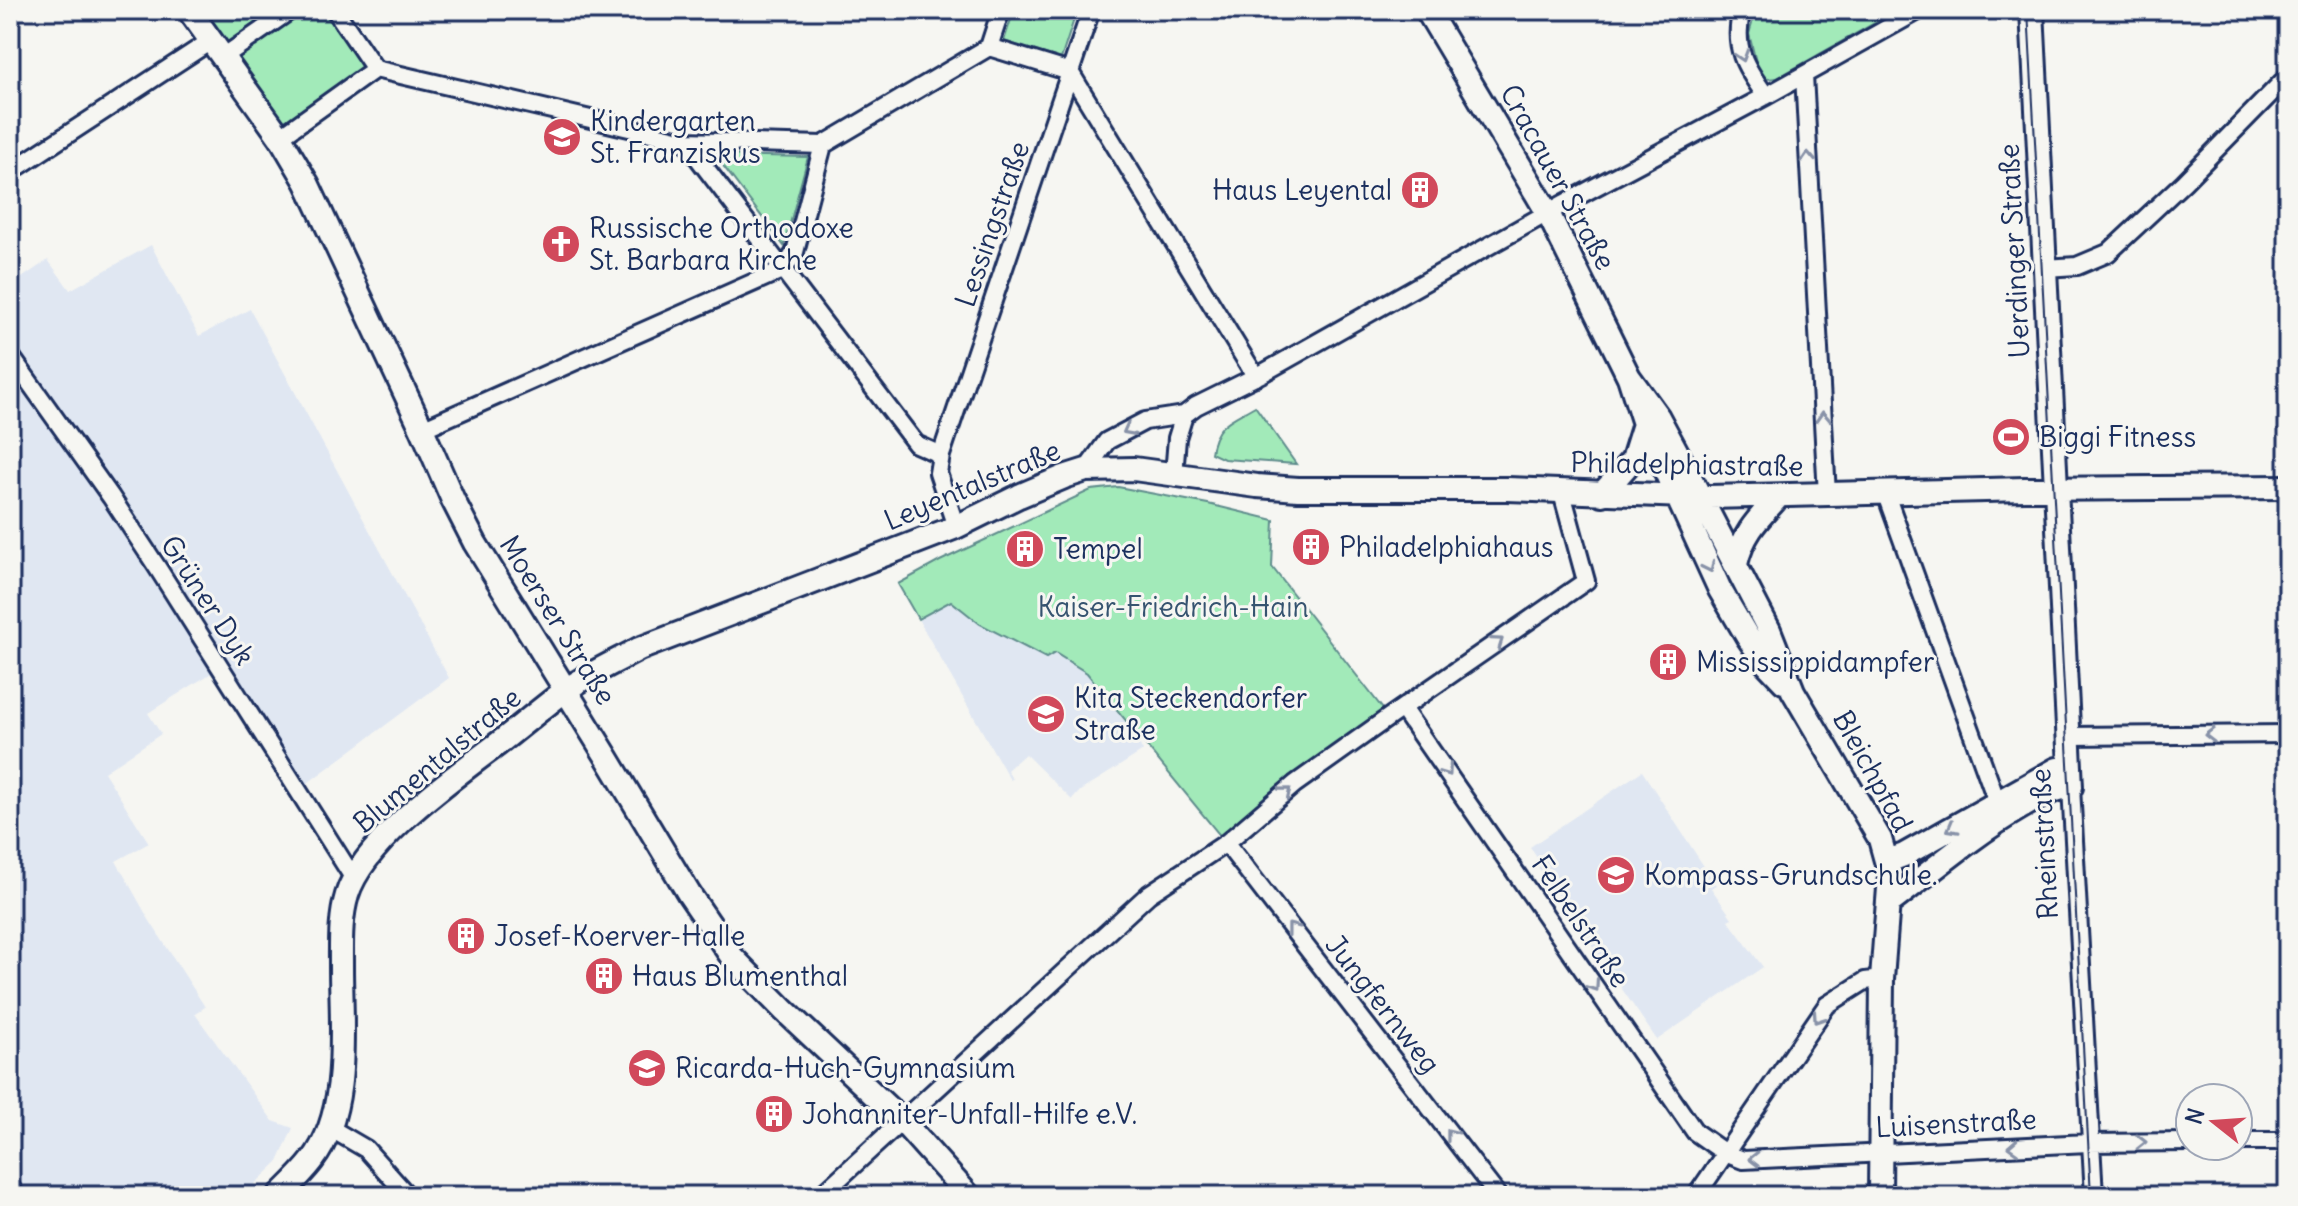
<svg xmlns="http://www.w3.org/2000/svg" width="2298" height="1206" viewBox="0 0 2298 1206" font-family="Delius,sans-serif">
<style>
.built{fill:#e0e7f2}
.green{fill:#a2eab9;stroke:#5e8c8c;stroke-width:2}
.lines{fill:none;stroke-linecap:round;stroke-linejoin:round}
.street-casing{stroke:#1b2f5e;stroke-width:22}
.secondary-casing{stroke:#1b2f5e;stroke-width:28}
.street{stroke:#f6f6f2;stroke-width:16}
.secondary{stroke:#f6f6f2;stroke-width:22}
.tram{stroke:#1b2f5e;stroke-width:2}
.oneway{stroke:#8892a8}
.labels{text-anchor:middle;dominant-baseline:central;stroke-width:6;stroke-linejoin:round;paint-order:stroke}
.poi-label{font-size:28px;fill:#1b2f5e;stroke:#f6f6f2;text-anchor:start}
.street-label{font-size:28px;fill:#1b2f5e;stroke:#f6f6f2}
.park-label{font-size:28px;fill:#365470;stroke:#f6f6f2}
</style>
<rect width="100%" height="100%" fill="#f6f6f2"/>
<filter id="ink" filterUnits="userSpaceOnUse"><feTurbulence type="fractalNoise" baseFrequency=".0125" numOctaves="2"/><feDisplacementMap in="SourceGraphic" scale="16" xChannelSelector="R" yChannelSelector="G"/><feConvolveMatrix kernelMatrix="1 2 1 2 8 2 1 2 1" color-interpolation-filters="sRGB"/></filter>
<g filter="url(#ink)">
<path class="built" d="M151,245L199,336L250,309L449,678L305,785L229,662L148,713L161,734L104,772L149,843L116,861L148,918L205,1007L195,1014L273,1121L293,1128L278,1162L242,1196H10V286L48,260L70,290Z
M951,601L1046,657L1053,653L1083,668L1133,732L1143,751L1080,791L1072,800L1025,754L1007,770L1012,779L1010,780L918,619Z
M1642,771L1716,885L1711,888L1732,918L1728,920L1763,967L1657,1040L1538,867L1541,864L1530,847Z"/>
<path class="green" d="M200,10H326L365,65L282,127L216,28Z
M1014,10H1077L1061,59L1004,41Z
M1756,10H1884L1885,17L1777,78L1767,79L1758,70L1749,34Z
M715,155L808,157L784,246Z
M1255,406L1296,464L1224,459L1211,453C1215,423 1231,420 1255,406Z
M1118,487L1208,504L1274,520L1272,567L1393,722L1226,843L1087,673L1055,653L1046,658L980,624L951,601L918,619L898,584L940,561L1091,490Z"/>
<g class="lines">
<defs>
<path id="street" d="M335,10L375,69
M1001,10L989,47L1070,72L1256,377
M1742,10C1732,47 1745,67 1766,96
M223,57L291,10
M375,69L685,141L823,145
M1804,75L1827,495
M280,137L375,69
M685,141L916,444L941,455
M823,145L989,47
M10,172L212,40
M2045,268L2077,266L2108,253L2184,182L2288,76
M10,355L111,497L157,567L354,879
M422,429L784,269L795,252L823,145
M1086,470L1107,441L1145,421L1184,415L1196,406L1263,373L1565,203L1766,96L1920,10
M1174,475L1177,438L1184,415
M1885,492L1997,802
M956,527L938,473L941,455L1091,10
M1402,708L1695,1132L1725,1153L1743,1160L2088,1143L2190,1142
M2068,736L2288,734
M2071,787L2094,1196
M1226,843L1498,1196
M330,1128L366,1149L408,1196
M2238,1141H2288
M10,1186L16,1196
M820,1196L1149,894L1226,843L1295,784L1392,715L1586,581L1562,493
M1696,1196L1827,1005L1865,981L1882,979"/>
<path id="secondary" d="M189,10L280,137L307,183L422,429L453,500L475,543L605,754L689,894L732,957L785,1011L903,1122L969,1196
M1427,10L1548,213L1629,377L1644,424L1720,590L1747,636L1765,662L1784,682
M1629,377L1658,417L1680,458L1769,630L1793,691L1880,839L1890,875L1882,979L1880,1196
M1602,494L1633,459L1644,424
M1736,564C1743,533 1758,519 1779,496
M1888,861L1904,855L2057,769L2070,767
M1888,904C1932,871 1972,836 2020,808C2036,799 2052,788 2071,787L2032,10
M279,1196C290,1185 302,1174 312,1161C351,1111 341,1027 341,967C341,943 340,918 347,895C364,840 453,778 499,743C521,726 543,707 566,690C588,674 615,662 639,649L956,527L1019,496L1064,477L1086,470L1134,469L1257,486L1298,489H1507L1710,497L2025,489L2288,487"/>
</defs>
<use href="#street" class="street-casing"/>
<use href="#secondary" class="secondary-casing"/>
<use href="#street" class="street"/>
<use href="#secondary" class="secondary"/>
<path class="tram" d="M2028,10L2091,1196"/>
</g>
<defs><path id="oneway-chevron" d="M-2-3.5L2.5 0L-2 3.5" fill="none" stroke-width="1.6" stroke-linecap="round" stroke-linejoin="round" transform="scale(2)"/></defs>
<g class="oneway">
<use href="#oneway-chevron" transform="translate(1742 56) rotate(72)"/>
<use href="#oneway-chevron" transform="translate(1808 157) rotate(-93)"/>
<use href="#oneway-chevron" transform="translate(1823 417) rotate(-93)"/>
<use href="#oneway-chevron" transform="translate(1128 430) rotate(152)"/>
<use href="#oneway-chevron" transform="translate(1709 567) rotate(64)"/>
<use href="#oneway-chevron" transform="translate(1498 642) rotate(-35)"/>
<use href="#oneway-chevron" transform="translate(2210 735) rotate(179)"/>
<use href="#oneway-chevron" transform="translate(1447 771) rotate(55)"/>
<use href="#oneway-chevron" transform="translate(1286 792) rotate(-40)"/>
<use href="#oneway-chevron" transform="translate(1952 828) rotate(151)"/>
<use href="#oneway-chevron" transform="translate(1292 928) rotate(-128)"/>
<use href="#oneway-chevron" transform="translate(1594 986) rotate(55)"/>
<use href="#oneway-chevron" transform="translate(1818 1018) rotate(124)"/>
<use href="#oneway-chevron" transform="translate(1451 1134) rotate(-128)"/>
<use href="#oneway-chevron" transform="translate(2141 1142) rotate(-1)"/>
<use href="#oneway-chevron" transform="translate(2013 1147) rotate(177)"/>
<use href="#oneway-chevron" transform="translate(1754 1159) rotate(179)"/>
</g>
</g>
<defs>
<symbol id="school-disc" viewBox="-11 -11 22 22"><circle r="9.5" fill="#d1495b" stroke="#f6f6f2"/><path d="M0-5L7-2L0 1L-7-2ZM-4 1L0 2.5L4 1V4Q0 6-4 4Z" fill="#fff"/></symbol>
<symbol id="building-disc" viewBox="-11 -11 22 22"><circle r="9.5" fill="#d1495b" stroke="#f6f6f2"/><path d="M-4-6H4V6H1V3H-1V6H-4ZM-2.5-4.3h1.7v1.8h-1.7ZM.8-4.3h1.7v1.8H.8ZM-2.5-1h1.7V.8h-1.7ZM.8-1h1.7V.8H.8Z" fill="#fff"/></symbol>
<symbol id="church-disc" viewBox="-11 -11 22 22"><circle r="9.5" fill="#d1495b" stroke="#f6f6f2"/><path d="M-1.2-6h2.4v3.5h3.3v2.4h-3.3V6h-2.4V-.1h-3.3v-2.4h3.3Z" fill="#fff"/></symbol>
<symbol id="stadium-disc" viewBox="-11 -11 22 22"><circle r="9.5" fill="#d1495b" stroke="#f6f6f2"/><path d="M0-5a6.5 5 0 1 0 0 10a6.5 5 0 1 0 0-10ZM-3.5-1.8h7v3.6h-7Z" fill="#fff"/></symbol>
</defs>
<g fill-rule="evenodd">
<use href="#school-disc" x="540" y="115" width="44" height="44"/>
<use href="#building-disc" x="1398" y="168" width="44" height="44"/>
<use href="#church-disc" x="539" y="222" width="44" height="44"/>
<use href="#stadium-disc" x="1989" y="415" width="44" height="44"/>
<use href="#building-disc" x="1289" y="525" width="44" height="44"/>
<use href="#building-disc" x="1003" y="527" width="44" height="44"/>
<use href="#building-disc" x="1646" y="640" width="44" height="44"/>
<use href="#school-disc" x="1024" y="692" width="44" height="44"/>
<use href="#school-disc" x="1594" y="853" width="44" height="44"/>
<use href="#building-disc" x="444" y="914" width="44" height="44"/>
<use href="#building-disc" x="582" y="954" width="44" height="44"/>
<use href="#school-disc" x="625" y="1046" width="44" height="44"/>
<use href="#building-disc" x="752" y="1092" width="44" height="44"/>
</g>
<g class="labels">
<g class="poi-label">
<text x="590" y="121">Kindergarten<tspan x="590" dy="32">St. Franziskus</tspan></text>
<text x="1392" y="190" text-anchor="end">Haus Leyental</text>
<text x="589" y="228">Russische Orthodoxe<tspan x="589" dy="32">St. Barbara Kirche</tspan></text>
<text x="2039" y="437">Biggi Fitness</text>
<text x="1339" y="547">Philadelphiahaus</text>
<text x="1053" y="549">Tempel</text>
<text x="1696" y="662">Mississippidampfer</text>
<text x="1074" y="698">Kita Steckendorfer<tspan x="1074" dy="32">Straße</tspan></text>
<text x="1644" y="875">Kompass-Grundschule.</text>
<text x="494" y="936">Josef-Koerver-Halle</text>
<text x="632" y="976">Haus Blumenthal</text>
<text x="675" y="1068">Ricarda-Huch-Gymnasium</text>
<text x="802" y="1114">Johanniter-Unfall-Hilfe e.V.</text>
</g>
<g class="street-label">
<text transform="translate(1558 177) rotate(61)">Cracauer Straße</text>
<text transform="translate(992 224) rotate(-71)">Lessingstraße</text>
<text transform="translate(2014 251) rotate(-93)">Uerdinger Straße</text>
<text transform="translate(1687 464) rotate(1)">Philadelphiastraße</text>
<text transform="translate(972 485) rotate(-23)">Leyentalstraße</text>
<text transform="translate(208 600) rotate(57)">Grüner Dyk</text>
<text transform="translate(558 620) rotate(58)">Moerser Straße</text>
<text transform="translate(437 760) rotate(-40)">Blumentalstraße</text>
<text transform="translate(1873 771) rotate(61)">Bleichpfad</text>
<text transform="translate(2044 844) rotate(-93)">Rheinstraße</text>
<text transform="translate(1581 921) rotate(56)">Felbelstraße</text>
<text transform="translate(1383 1004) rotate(52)">Jungfernweg</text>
<text transform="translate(1956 1123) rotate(-3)">Luisenstraße</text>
</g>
<g class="park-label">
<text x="1173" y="607">Kaiser-Friedrich-Hain</text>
</g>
</g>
<rect width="2298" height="1206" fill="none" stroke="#f6f6f2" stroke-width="40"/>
<rect x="20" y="20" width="2258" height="1166" fill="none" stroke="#1b2f5e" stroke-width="3" filter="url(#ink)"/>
<g transform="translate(2214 1122) rotate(287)"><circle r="38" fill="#f6f6f2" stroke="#9ea6b7" stroke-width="2"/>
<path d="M0-6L14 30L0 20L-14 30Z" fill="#d1495b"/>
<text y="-12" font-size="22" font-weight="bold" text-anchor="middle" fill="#1b2f5e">N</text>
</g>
</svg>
